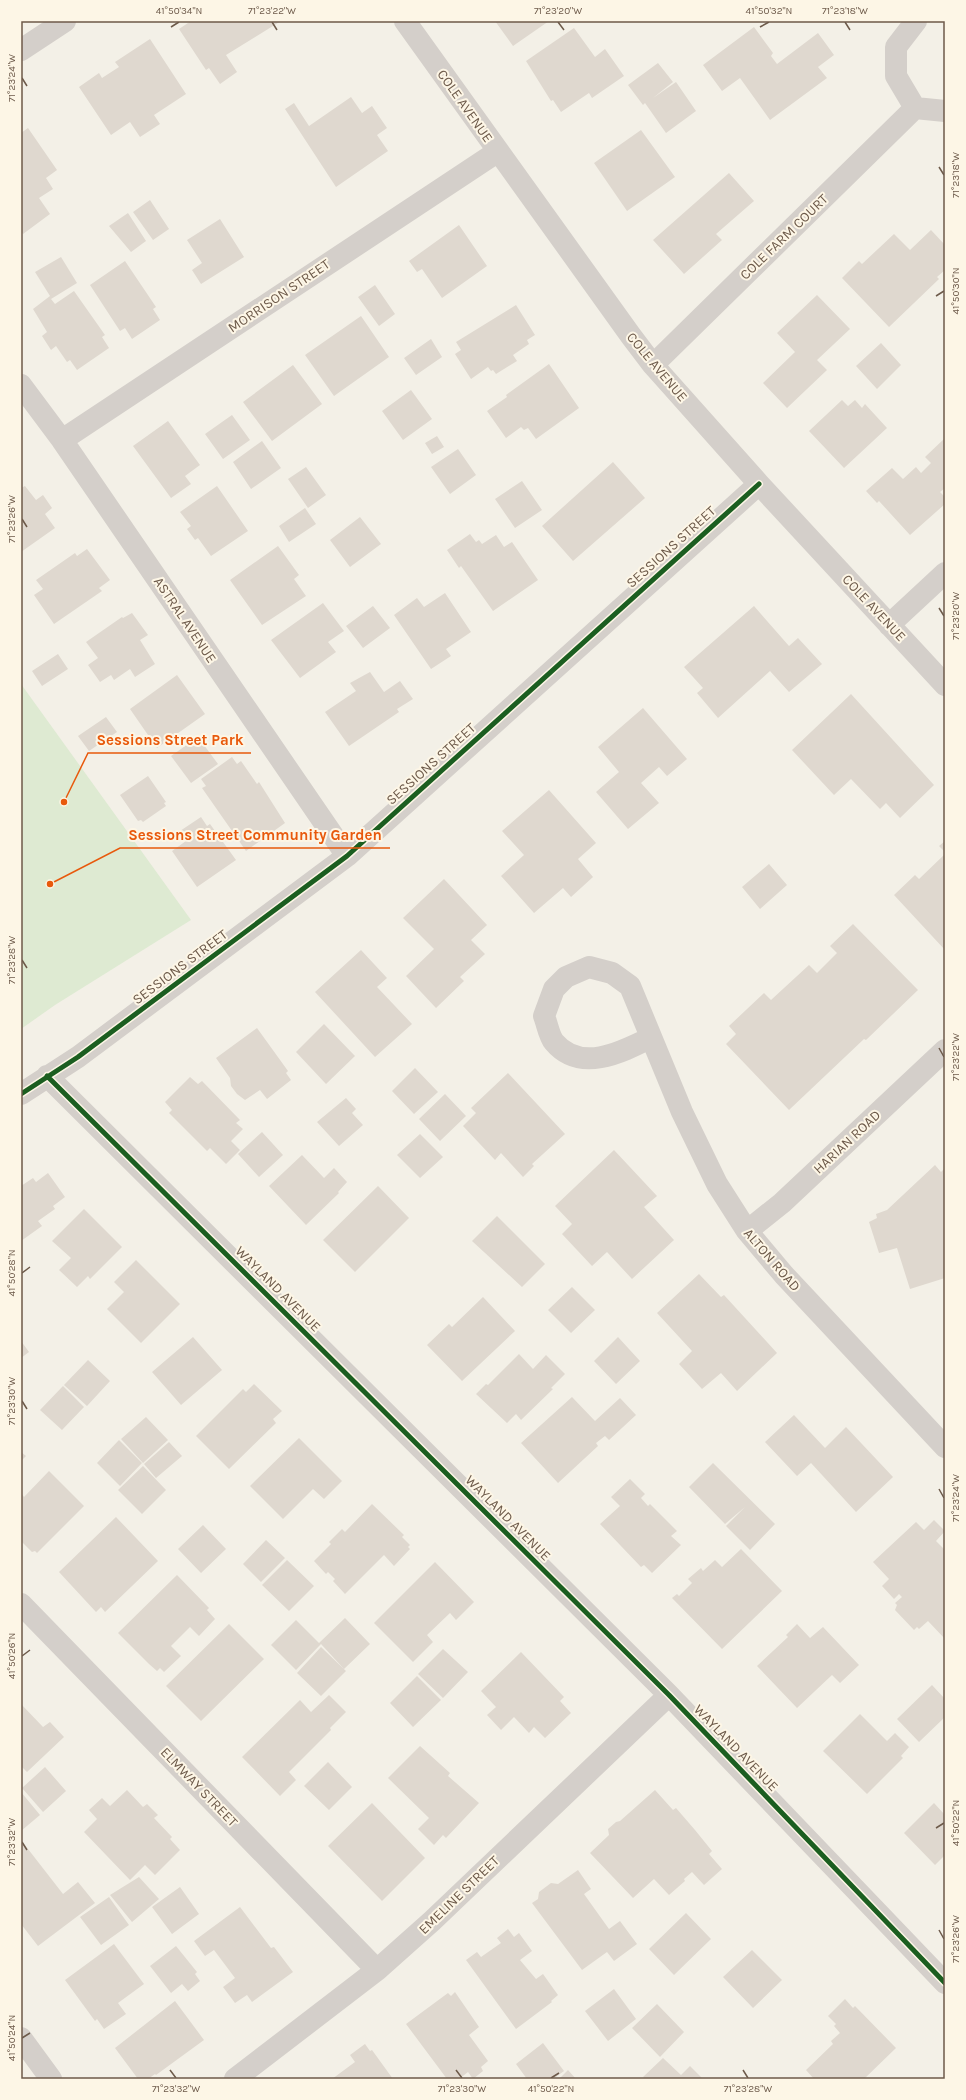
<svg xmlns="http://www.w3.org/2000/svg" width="966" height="2100" viewBox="0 0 966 2100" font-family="Karla,sans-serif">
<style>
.green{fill:#deead2}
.building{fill:#dfd8cf}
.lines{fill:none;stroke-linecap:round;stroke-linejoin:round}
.minor{stroke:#d4cfca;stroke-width:22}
.cycleway-casing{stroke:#fdf6e6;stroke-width:8}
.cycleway{stroke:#1b5e20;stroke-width:5}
.ticks{fill:none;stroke:#6d5a4a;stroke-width:1.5}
.labels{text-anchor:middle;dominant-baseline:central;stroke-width:4;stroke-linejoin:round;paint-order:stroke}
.street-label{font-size:14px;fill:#6d5a4a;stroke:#fdf6e6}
.leader{fill:none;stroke:#e8590c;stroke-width:1.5}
.callout-dot{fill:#e8590c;stroke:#fdf6e6;stroke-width:1.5}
.callout-label{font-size:15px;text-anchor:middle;font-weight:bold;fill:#e8590c;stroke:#fdf6e6;stroke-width:4;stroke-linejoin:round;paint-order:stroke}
.neatline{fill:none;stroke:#6d5a4a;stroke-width:1.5}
.ticks-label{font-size:10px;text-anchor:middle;fill:#6d5a4a}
</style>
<rect width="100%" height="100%" fill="#f3f0e7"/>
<path class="green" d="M21,684L191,920L55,1005L21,1029Z"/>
<path class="building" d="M191,21H281L226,55L237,72L220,84L209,68L206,70L179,29Z
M495,21H549L513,46Z
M754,27L773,53L771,56L777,64L818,33L834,55L818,67L827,78L770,120L740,78L722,91L703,65Z
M574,28L595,57L605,49L624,76L592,98L589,93L561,112L553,100L551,101L526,61Z
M150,39L186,94L154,115L160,124L140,137L130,122L111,135L79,87L99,73L102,78L119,67L115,62Z
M658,63L673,82L653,98L676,82L696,111L666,133L645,103L643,105L628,85Z
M351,97L362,113L372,106L387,128L377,135L388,151L336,187L285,109L294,103L309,126Z
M28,128L57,170L46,178L53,189L39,198L50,214L23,234L21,231V133Z
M641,130L675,177L627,211L594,163Z
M729,173L754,201L716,234L722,240L684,274L653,240Z
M150,200L169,229L153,240L133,212Z
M128,213L146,241L131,252L109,226Z
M220,219L244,257L201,284L192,270L202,263L187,240Z
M459,225L487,266L442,298L422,269L417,272L409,261Z
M931,230L945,245V270L937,277L939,279L889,327L842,278L859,261L862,264L894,234L910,250Z
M61,257L77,283L51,299L55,304L74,291L105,335L102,337L109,348L77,370L70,360L67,362L56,346L51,350L42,336L47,332L33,309L50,296L35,272Z
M125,261L156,307L153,309L160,320L132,339L125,328L120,331L90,285Z
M375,285L395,314L379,326L358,297Z
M817,295L850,329L817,360L827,370L787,408L763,383L795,352L777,333Z
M516,305L535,335L527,340L529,344L513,355L517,361L496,374L493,370L491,371L488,367L471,379L455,354L461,350L456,342Z
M361,316L389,357L334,396L305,355Z
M431,339L442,357L416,375L404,358Z
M881,343L901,365L877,389L856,366Z
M549,364L579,408L536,439L528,428L524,430L521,427L506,438L487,411L507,397L506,395Z
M293,365L322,404L272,441L243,402Z
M411,390L432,419L403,440L382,411Z
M842,400L848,406L855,400L862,408L865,404L887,428L844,468L809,431Z
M232,415L250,440L223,459L205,434Z
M168,421L200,465L185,476L191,484L171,498L133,446Z
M437,436L444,447L432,454L425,443Z
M945,438V488L940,492L945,497V504L910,535L879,501L877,503L866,491L892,468L903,479L916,467L921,473L931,463L925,457Z
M262,441L281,468L251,489L233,462Z
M458,449L476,475L450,494L431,467Z
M613,462L645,498L573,561L542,526Z
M306,467L326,495L308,508L288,479Z
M522,481L542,510L515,528L495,499Z
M25,486L36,500L43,495L52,508L45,514L55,528L21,552V488Z
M217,486L248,531L211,556L198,538L195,540L187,529L191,526L180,512Z
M305,508L316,524L289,542L279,526Z
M360,517L381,544L350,567L330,540Z
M470,534L476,542L479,540L482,544L496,535L504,547L512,542L538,580L493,611L461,566L459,568L447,550Z
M278,546L299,575L294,579L306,596L262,625L230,580Z
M87,549L110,580L99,588L102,591L54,624L34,595L43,589L36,580L75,553L77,556Z
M445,593L471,632L446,649L451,656L431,669L394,615L417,598L424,607Z
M323,603L344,631L328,642L336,652L300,678L271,640Z
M373,606L390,628L363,648L346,626Z
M754,606L789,646L798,638L822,664L789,692L770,671L718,718L697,693L703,688L684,667Z
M132,613L148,635L140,640L155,664L135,677L130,669L114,680L111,675L100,682L88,665L98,658L86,642L122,617L123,618Z
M58,654L68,669L42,686L32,671Z
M370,672L384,692L400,681L413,699L397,709L399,712L349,746L325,712L356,691L350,683Z
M177,675L205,714L157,748L130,709Z
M851,694L934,785L900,818L886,803L880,809L851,779L834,795L792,750Z
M643,708L687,759L667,776L659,767L641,783L659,803L628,829L596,792L619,772L598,747Z
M106,717L117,732L89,751L78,736Z
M198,737L218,764L191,783L171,756Z
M232,757L237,764L241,761L257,784L259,782L285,823L246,851L202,788L206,786L201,779Z
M148,776L166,802L164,803L166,806L143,822L141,820L138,821L120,795Z
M549,790L596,843L578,859L593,877L571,897L563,888L534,913L501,876L524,855L502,831Z
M201,817L207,826L210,824L236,860L197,887L172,851L186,841L180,831Z
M945,841V852L939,846Z
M945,854V950L894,895L915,875L919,879Z
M769,864L787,885L760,909L742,887Z
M444,879L487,925L471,940L485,954L460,977L464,981L436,1008L406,976L434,949L403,918Z
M853,924L918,990L866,1040L864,1039L789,1110L726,1044L736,1034L729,1026L764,993L771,1000L809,965L817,973L837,953L830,946Z
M361,950L387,978L377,987L412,1024L375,1057L315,992Z
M324,1024L355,1056L326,1084L296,1052Z
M257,1028L288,1071L286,1073L291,1080L267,1099L260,1090L245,1100L237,1094L231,1086L230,1078L216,1058Z
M415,1068L438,1092L414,1114L392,1091Z
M508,1073L565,1134L532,1164L534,1166L523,1177L501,1153L495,1160L463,1126L476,1113L471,1108Z
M190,1077L198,1084L202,1081L240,1120L236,1123L243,1129L231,1141L240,1150L226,1164L210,1148L207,1151L169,1113L172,1110L165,1102Z
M445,1094L466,1116L440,1141L419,1119Z
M346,1098L356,1109L352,1113L363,1125L339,1146L317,1122Z
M262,1132L283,1155L259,1177L238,1154Z
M420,1134L443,1157L420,1178L397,1155Z
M614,1150L657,1196L644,1207L674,1240L632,1279L607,1252L592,1266L562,1234L572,1224L555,1206Z
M302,1155L324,1178L334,1168L347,1182L338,1192L339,1193L306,1225L269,1186Z
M935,1165L941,1172L945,1168V1278L910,1289L897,1248L879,1253L869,1222L877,1218L876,1214L887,1210Z
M48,1173L65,1197L53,1206L55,1209L38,1221L42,1226L21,1241V1186L33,1178L36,1182Z
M378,1186L409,1218L355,1272L323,1240Z
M84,1209L122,1247L90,1279L88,1276L77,1287L59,1270L71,1258L52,1241Z
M497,1216L545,1264L522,1287L472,1241Z
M136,1260L180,1304L141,1343L107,1309L124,1292L114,1282Z
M699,1274L721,1297L724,1295L777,1353L737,1391L721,1373L702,1389L679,1364L692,1351L657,1313Z
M572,1287L595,1310L571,1333L548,1310Z
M483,1297L515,1331L462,1381L427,1345L449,1324L452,1327Z
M193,1337L222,1370L181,1405L152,1372Z
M618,1337L640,1361L616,1384L594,1361Z
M21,1341L29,1352L21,1358Z
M519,1354L533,1369L546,1355L565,1374L551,1388L553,1389L521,1420L516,1414L507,1423L476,1394L486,1384L488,1385Z
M88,1360L110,1381L87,1406L64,1385Z
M254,1384L282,1411L273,1419L276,1423L229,1469L196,1436L243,1389L246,1392Z
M63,1386L84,1407L62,1430L40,1410Z
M572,1397L595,1421L620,1398L636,1415L609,1440L605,1436L596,1443L598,1446L558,1483L521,1443Z
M794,1415L825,1448L846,1427L893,1477L856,1512L811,1463L797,1476L765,1442Z
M146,1417L168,1440L143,1463L121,1439Z
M299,1438L342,1481L324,1499L313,1489L283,1519L250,1486Z
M119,1440L142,1463L120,1486L97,1463Z
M169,1442L182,1456L156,1478L144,1464Z
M21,1452L26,1456L21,1461Z
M713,1463L775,1524L750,1550L726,1526L745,1507L725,1524L689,1487Z
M143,1466L166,1490L142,1514L118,1490Z
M49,1471L84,1506L37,1553L35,1551L32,1552L21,1541V1493L24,1497Z
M630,1479L645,1494L641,1498L648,1506L650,1504L677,1531L671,1536L681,1545L652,1573L644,1565L641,1567L600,1524L620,1506L611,1497Z
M372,1504L404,1535L402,1537L410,1545L408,1547L410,1549L394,1566L384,1555L345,1594L333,1581L335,1579L328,1572L326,1574L314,1561L331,1544L329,1542L342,1529L345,1532Z
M116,1517L158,1561L105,1612L101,1607L96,1612L59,1572Z
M934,1520L945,1531L936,1541L945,1550V1639L928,1621L919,1629L917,1627L914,1630L895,1610L897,1605L895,1603L902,1597L899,1594L894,1599L882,1586L889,1579L873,1562L916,1522L924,1530Z
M203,1525L226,1549L201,1573L178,1549Z
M266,1540L285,1558L261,1582L243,1564Z
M741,1549L782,1591L722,1649L672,1598L677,1594L679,1596L692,1583L688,1579L701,1568L703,1571L715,1560L722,1567Z
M287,1560L314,1586L289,1611L262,1585Z
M435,1562L474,1602L456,1620L450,1613L427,1635L433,1642L413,1662L374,1623Z
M177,1575L209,1608L207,1610L215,1619L199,1636L190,1627L171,1646L181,1656L164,1672L160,1668L157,1671L149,1664L118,1633Z
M345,1618L370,1644L344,1669L321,1644L296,1670L271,1645L296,1620L319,1643Z
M229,1624L264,1659L201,1721L166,1686Z
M797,1624L810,1638L823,1627L859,1665L840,1683L832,1675L797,1708L757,1666L788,1637L786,1635Z
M321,1647L346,1671L321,1696L297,1673Z
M443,1649L468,1672L443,1698L418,1674Z
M521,1652L564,1697L560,1701L571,1713L545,1738L534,1727L529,1733L514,1717L501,1730L487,1715L496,1707L481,1691Z
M417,1676L441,1700L413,1727L390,1703Z
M932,1685L945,1699V1717L919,1742L897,1719Z
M329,1695L346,1712L330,1728L331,1730L289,1772L296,1780L280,1796L242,1757L300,1700L311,1712Z
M21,1704L43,1727L50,1722L64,1737L27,1772L21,1766Z
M860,1714L887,1741L895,1733L909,1747L901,1756L903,1758L867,1794L823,1751Z
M420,1746L450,1773L448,1776L479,1803L446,1838L443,1835L434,1845L418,1829L429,1818L388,1778Z
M328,1762L352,1787L329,1810L304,1786Z
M45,1767L66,1791L43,1812L22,1788Z
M127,1790L143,1807L147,1804L158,1815L154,1818L172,1837L170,1839L180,1850L155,1875L145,1865L130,1880L84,1832L97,1819L89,1810L102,1798L110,1806Z
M655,1790L673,1810L676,1808L695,1830L712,1851L709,1854L722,1869L704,1885L692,1872L684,1879L685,1881L669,1895L654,1879L633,1898L590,1853L609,1835L608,1829L616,1822L620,1821Z
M21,1792L40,1815L21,1831Z
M372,1803L425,1858L382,1901L328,1846Z
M934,1803L945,1815V1855L935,1865L904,1833Z
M21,1840L63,1894L78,1882L95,1903L38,1946L21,1924Z
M578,1870L591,1889L584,1894L609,1929L620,1921L637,1944L614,1961L607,1952L582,1970L532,1903L538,1899L539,1892L551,1883L558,1884Z
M139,1877L159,1899L132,1922L110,1895Z
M180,1887L199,1914L172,1934L152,1907Z
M109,1897L129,1925L101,1945L80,1917Z
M240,1907L271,1948L274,1947L293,1972L252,2002L247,1995L235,2003L223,1987L235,1978L214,1950L205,1956L194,1941Z
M686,1913L711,1939L674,1975L649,1949Z
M508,1929L514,1937L519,1933L532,1951L520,1960L536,1979L543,1974L558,1995L551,2001L552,2002L516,2029L466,1960L477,1952L481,1957L501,1943L497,1938Z
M114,1944L144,1984L118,2003L126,2014L104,2029L97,2019L95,2021L65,1980Z
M176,1946L197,1972L195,1974L200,1981L188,1991L182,1984L171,1993L150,1966Z
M752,1950L782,1980L753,2008L723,1977Z
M614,1989L636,2019L608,2041L585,2011Z
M455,1992L479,2027L469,2035L488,2061L481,2067L483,2071L473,2079L468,2072L459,2079H447L406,2024L448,1993L451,1996Z
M845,1999L853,2008L855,2006L896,2048L864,2079H814L806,2070L833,2044L831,2041L840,2033L834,2026L836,2024L828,2016Z
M175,2001L204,2040L156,2075L155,2074L148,2079H138L115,2048Z
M657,2004L684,2032L660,2057L632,2028Z
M543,2043L564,2071L553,2079H527L516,2064Z
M365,2044L370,2051L372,2050L393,2079H332L355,2062L350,2055Z
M663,2058L681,2075L690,2066L703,2079H645L643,2077Z
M568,2070L576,2079H559Z"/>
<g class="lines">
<path class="minor" d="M405,21L631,336L653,365L759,484L945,685
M21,50L65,21
M915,108L896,76V47L916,21
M653,365L915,108L945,111
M21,385L62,440L347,856
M62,440L497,152
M889,625L945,573
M650,1038C620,1053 580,1073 554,1042C549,1036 547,1023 544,1016L554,989L566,977L589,967L612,973L630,986L682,1112L717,1184L747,1231L784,1275L945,1447
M47,1076L669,1695L945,1983
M21,1094L78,1057L347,856L759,484
M747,1231L782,1203L945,1050
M21,1604L377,1970
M21,2038L51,2079
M235,2079L377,1970L432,1921L669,1695"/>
<defs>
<path id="cycleway" d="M47,1076L669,1695L945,1983
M21,1094L78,1057L347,856L759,484"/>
</defs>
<use href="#cycleway" class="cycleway-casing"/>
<use href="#cycleway" class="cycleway"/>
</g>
<path class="ticks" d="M272,22L277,30M558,22L564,30M845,22L850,30M171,27L179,22M760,27L769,22M22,78L27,86M939,167L944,175M936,296L944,291M22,519L27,527M939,608L944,616M22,960L27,968M939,1048L944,1057M22,1273L30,1267M22,1401L27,1409M939,1489L944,1498M22,1656L30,1650M936,1828L944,1823M22,1842L27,1850M939,1930L944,1939M22,2038L30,2033M170,2070L176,2078M456,2070L462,2078M743,2070L748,2078M551,2078L559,2073"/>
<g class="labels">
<g class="street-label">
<text transform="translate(465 106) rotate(55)">COLE AVENUE</text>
<text transform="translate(784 237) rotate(-44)">COLE FARM COURT</text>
<text transform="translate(279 296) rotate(-34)">MORRISON STREET</text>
<text transform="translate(657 367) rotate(50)">COLE AVENUE</text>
<text transform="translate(671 547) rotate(-42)">SESSIONS STREET</text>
<text transform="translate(874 608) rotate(47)">COLE AVENUE</text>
<text transform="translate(185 620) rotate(56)">ASTRAL AVENUE</text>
<text transform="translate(431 764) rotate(-42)">SESSIONS STREET</text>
<text transform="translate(180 967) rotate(-37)">SESSIONS STREET</text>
<text transform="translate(847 1142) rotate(-43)">HARIAN ROAD</text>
<text transform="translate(772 1260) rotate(49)">ALTON ROAD</text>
<text transform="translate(278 1289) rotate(45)">WAYLAND AVENUE</text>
<text transform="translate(508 1518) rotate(45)">WAYLAND AVENUE</text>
<text transform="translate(736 1748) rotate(46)">WAYLAND AVENUE</text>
<text transform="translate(199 1787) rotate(46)">ELMWAY STREET</text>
<text transform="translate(459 1895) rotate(-44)">EMELINE STREET</text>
</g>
</g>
<path class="leader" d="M64 802L88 753H251M50 884L120 848H390"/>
<g class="callout-dot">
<circle cx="64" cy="802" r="4"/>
<circle cx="50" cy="884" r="4"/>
</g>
<g class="callout-label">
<text x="170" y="745">Sessions Street Park</text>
<text x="255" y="840">Sessions Street Community Garden</text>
</g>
<rect width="966" height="2100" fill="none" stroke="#fdf6e6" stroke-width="44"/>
<rect x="22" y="22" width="922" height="2056" class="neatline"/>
<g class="ticks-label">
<text x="179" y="14">41°50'34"N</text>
<text x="272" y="14">71°23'22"W</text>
<text x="558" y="14">71°23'20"W</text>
<text x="769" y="14">41°50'32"N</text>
<text x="845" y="14">71°23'18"W</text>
<text transform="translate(11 78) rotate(-90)" y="4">71°23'24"W</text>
<text transform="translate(955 175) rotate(-90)" y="4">71°23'18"W</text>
<text transform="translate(955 291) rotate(-90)" y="4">41°50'30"N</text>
<text transform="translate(11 519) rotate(-90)" y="4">71°23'26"W</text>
<text transform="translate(955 616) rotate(-90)" y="4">71°23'20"W</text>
<text transform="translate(11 960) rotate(-90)" y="4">71°23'28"W</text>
<text transform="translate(955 1057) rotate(-90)" y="4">71°23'22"W</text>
<text transform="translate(11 1273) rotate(-90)" y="4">41°50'28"N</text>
<text transform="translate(11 1401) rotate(-90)" y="4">71°23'30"W</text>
<text transform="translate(955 1498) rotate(-90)" y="4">71°23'24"W</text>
<text transform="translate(11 1656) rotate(-90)" y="4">41°50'26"N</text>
<text transform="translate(955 1823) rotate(-90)" y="4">41°50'22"N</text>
<text transform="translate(11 1842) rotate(-90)" y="4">71°23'32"W</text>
<text transform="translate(955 1939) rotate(-90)" y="4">71°23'26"W</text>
<text transform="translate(11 2038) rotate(-90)" y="4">41°50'24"N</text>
<text x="176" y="2092">71°23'32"W</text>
<text x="462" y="2092">71°23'30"W</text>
<text x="551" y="2092">41°50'22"N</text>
<text x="748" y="2092">71°23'28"W</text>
</g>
</svg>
